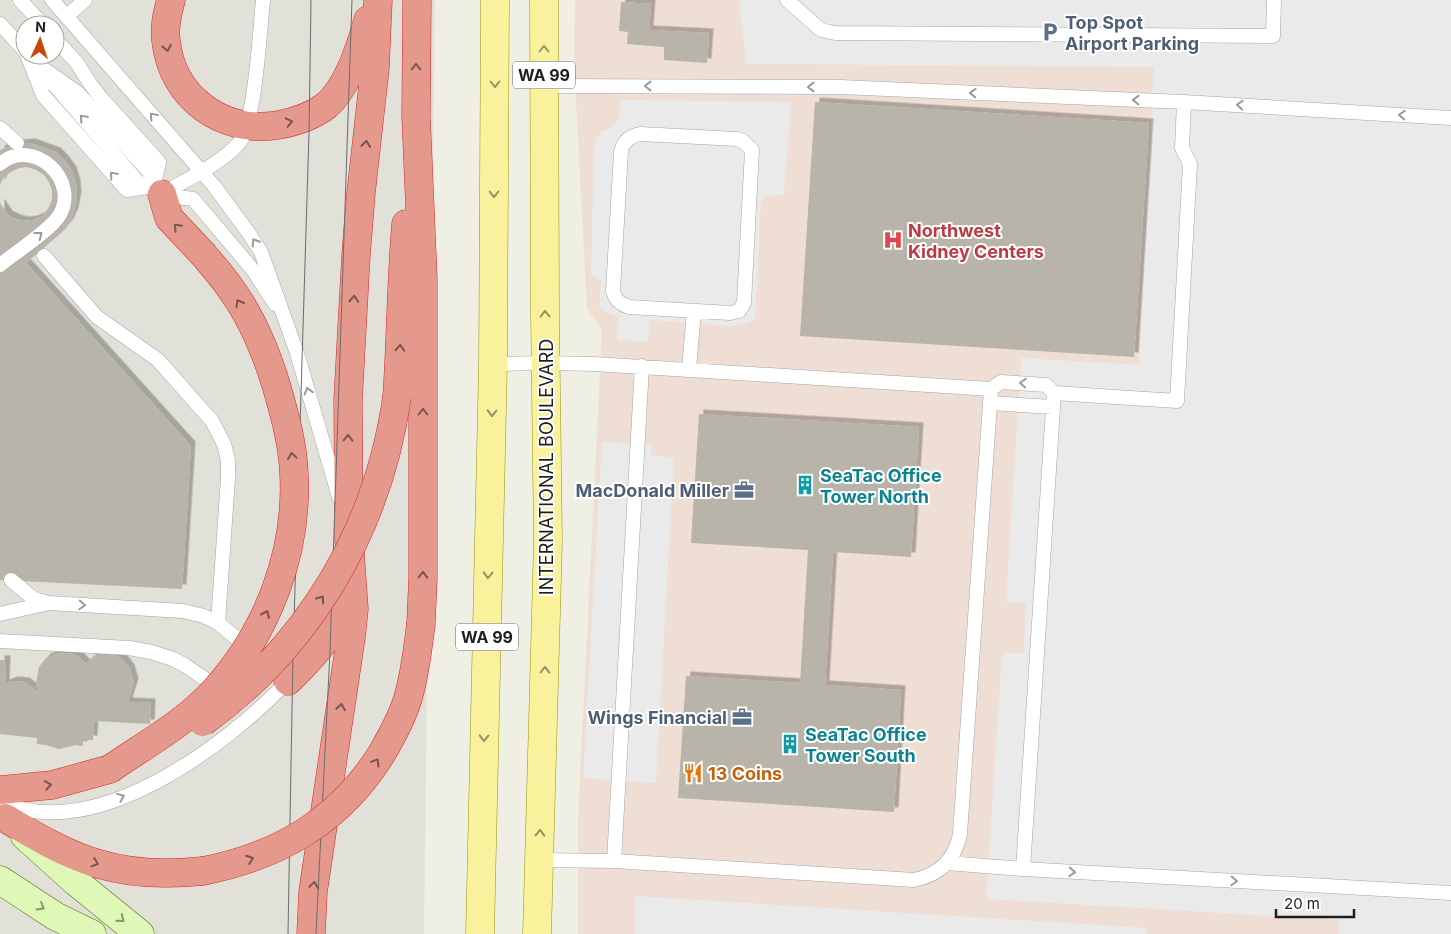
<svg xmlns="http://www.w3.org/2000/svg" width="1451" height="934" viewBox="0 0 1451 934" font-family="Inter,sans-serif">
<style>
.commercial{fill:#efded3}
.airport{fill:#e1e1d9;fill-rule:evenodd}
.parking{fill:#eaeaea}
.building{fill:#b8b4a9;filter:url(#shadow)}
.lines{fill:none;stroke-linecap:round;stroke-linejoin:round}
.lane-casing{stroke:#a5a5a5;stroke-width:15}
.secondary-casing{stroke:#437306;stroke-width:29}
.primary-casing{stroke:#949502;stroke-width:29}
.highway-casing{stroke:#d72628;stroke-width:29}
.lane{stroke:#fff;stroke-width:14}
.secondary{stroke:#dff8b8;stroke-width:28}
.primary{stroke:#faf19d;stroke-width:28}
.highway{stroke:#e5998c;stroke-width:28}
.tram{stroke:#6c6c6c;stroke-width:1}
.highway-bridge-casing{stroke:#d72628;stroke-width:29;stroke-linecap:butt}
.highway-bridge{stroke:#e5998c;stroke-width:28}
.oneway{stroke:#785550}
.oneway2{stroke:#979264}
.oneway3{stroke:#9a9a9a}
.oneway4{stroke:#889673}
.labels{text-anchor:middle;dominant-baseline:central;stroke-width:4;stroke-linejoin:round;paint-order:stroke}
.shield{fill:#fff;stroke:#626262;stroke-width:1}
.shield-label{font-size:16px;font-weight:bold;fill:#1e1e1e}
.service-label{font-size:18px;font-weight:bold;fill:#4e5e75;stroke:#fff;text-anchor:end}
.health-label{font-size:18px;font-weight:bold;fill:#be3a42;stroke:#fff;text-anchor:start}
.street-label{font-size:18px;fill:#1e1e1e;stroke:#fff}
.culture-label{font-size:18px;font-weight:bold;fill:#0d838f;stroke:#fff;text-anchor:start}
.food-label{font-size:18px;font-weight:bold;fill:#c56008;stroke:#fff;text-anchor:start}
</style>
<defs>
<filter id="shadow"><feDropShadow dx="4.5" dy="-4.5" stdDeviation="0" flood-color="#0004"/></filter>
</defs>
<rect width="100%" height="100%" fill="#efefe4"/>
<path class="commercial" d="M575,0H1451V934H578V817L602,331L587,308L574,63Z"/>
<path class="airport" d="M0,0H435L424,934H0ZM25,25H55V55H25Z"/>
<path class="parking" d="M739,0H1451V934H1339V920L986,899L1002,653H1024L1026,603L1006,602L1021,358L1139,365L1154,67L746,64Z
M621,100L791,102L784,195L765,196L761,201L755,320L744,324L727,326L650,320L648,342L617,340L619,317L599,309L601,280L591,275L594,148L596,138L602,131L610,128L619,119Z
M602,442L652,445L651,456L674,457L656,783L583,778Z
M635,896L1147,928L1146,934H635Z"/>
<path class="building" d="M621,2L651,4L649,30L709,33L707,63L664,60V47L627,44L628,32L619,31Z
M815,102L1149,123L1134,357L800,336Z
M31,143L56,152L64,160L72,171L76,184L77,196L74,212L69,223L61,233L26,263L191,446L182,589L0,580V203L8,215L16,219L24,221L33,220L42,216L48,209L52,200V191L49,182L44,175L36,170L27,167L19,168L11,172L4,177L0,185V150L16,144Z
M699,414L919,427L911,557L833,552L825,685L901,690L894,812L678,798L686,676L800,683L808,550L691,543Z
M60,653L74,654L79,657L86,664L94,656L105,653L113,654L123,660L130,669L134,683L128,702L151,703L150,724L94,721L93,740H83V746L76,745L59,749L46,745L37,744V738L0,734V660H6L5,684L13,681L25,682L38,692L36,683L39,667L46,658Z"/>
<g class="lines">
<defs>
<path id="lane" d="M20,0L43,25
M52,0L214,186L248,232L261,252L297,353L339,497
M787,0L821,30L835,33L1273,36L1274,0
M67,16L85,0
M0,24L25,51
M55,39L77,63L91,85L102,99L159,162L154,185
M27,55L43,95L127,190L154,186
M35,63L78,93L150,173C159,200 169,195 193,199L253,270L275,304
M48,78L139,183L151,185
M544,86L840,87L1184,102L1451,118
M0,128L17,143
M640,134L737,139L743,141L752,150L744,303L739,311L730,313L629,307C620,304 615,300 613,291L621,152C623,141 630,136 640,134Z
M0,164C33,136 81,180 59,216C49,231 15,253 0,265
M162,194C184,181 222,163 239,143C255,123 260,30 263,0
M44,256L97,317L158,360L212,421L224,444L228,460V478L218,623
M493,364L545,363L594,364L991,389L960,834C955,860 939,875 914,880L614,861
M689,369L694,311
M991,389L1001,382L1046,385L1054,393L1177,401L1190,164L1182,148L1184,102
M990,403L1053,407
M11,580L34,599L49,603
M0,614L49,603L183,611L204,616L218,623L251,650
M0,641L129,648L151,652L173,659L186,666L221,690
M0,802C96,844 224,747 288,681L285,678
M539,860L614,861L642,366
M947,863L1023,869L1054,393
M1023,869L1451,893"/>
<path id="secondary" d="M25,836L76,882L140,934
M0,880L55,916L92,934"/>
<path id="primary" d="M480,934L493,364L495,0
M537,934L548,541L545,316L544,0"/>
<path id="highway" d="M171,0C167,14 164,27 166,41C172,97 222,134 278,125C295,122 313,116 327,105C348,86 361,46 368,20
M417,0L416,116L423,279V578L421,623
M162,194L169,218L202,253
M397,397C401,339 401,282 406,224
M288,681C313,657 339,628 350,594
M0,790L52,785L110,769
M5,818C75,861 119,880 203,871
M311,934L313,892L351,637L354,609L349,539L348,400L356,255L361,193L375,68L378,0"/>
</defs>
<use href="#lane" class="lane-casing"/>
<use href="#secondary" class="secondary-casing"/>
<use href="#primary" class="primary-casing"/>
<use href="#highway" class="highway-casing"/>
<use href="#lane" class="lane"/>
<use href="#secondary" class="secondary"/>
<use href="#primary" class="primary"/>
<use href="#highway" class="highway"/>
<path class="tram" d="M288,934L293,654L309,133L311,0
M316,934L330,651L352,0"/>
<defs>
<path id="highway-bridge" d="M203,722C311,644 378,528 397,397
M110,769C146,744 187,722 216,689C268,631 298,552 294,474C293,445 285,416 277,388C267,355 253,320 233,292C224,278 213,266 202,253
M203,871C279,856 340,821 382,753C392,736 402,718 408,698C415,674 418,649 421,623"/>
</defs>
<use href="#highway-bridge" class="highway-bridge-casing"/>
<use href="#highway-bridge" class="highway-bridge"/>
</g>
<defs><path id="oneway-chevron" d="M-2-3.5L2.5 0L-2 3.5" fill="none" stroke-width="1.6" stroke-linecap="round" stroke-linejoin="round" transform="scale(1.25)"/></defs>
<g class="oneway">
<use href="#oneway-chevron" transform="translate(167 48) rotate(80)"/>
<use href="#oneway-chevron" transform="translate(416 67) rotate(-90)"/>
<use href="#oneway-chevron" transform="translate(289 122) rotate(-13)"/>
<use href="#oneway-chevron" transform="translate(366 144) rotate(-84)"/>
<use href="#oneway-chevron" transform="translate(177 227) rotate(-133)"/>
<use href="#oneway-chevron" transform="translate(354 299) rotate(-87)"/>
<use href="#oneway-chevron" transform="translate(239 303) rotate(-120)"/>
<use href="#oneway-chevron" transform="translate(400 348) rotate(-87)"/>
<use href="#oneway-chevron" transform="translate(423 412) rotate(-90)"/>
<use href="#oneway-chevron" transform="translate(348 438) rotate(-89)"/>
<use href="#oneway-chevron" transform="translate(292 456) rotate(-98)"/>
<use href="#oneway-chevron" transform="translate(423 575) rotate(-89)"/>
<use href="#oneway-chevron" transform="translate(321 599) rotate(-55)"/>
<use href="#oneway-chevron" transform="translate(266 614) rotate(-66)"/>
<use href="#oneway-chevron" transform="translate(341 707) rotate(-81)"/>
<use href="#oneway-chevron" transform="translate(376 762) rotate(-59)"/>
<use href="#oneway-chevron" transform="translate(48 785) rotate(-9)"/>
<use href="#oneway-chevron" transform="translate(250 859) rotate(-20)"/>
<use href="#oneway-chevron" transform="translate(95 863) rotate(19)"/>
<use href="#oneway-chevron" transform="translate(314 885) rotate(-82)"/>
</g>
<g class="oneway2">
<use href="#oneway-chevron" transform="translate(544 49) rotate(-90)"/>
<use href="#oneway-chevron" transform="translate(495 84) rotate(90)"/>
<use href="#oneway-chevron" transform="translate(494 194) rotate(90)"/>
<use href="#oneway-chevron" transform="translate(545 314) rotate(-91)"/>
<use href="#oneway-chevron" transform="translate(492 413) rotate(91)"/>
<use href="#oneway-chevron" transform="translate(488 575) rotate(91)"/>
<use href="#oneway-chevron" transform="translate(545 670) rotate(-88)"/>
<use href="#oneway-chevron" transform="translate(484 738) rotate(91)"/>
<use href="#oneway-chevron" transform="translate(540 833) rotate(-88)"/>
</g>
<g class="oneway3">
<use href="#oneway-chevron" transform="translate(648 86) rotate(-180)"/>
<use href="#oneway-chevron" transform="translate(811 87) rotate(-180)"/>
<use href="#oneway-chevron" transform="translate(973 93) rotate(-178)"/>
<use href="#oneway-chevron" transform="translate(1136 100) rotate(-178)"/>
<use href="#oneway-chevron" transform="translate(1240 105) rotate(-177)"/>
<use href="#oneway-chevron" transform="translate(1402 115) rotate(-176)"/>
<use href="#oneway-chevron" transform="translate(153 116) rotate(-131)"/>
<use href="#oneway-chevron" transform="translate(83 118) rotate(-131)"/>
<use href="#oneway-chevron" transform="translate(113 175) rotate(-131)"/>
<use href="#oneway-chevron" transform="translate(39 235) rotate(-38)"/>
<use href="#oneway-chevron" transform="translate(255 242) rotate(-122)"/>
<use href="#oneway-chevron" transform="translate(1023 383) rotate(-176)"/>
<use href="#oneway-chevron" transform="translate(308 391) rotate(-107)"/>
<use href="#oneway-chevron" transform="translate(82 605) rotate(3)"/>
<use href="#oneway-chevron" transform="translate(121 797) rotate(-22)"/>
<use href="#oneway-chevron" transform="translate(1072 872) rotate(3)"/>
<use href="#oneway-chevron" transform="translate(1234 881) rotate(3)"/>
</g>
<g class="oneway4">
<use href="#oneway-chevron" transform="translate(41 907) rotate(31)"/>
<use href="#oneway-chevron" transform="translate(121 919) rotate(39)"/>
</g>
<defs>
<symbol id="parking-bare" viewBox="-9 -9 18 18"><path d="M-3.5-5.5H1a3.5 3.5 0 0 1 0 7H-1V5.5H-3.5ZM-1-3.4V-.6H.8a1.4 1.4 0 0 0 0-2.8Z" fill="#5c6f8a" stroke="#fff" stroke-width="2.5" paint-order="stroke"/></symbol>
<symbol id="hospital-bare" viewBox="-9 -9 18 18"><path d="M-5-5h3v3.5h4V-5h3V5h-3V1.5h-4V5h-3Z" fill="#e0444e" stroke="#fff" stroke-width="2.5" paint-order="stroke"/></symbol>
<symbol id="building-bare" viewBox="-9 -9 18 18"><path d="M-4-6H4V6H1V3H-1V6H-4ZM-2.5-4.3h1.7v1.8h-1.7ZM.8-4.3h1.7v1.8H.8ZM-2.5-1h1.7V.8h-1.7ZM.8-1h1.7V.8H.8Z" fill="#0f9aa8" stroke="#fff" stroke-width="2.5" paint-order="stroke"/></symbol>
<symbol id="office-bare" viewBox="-9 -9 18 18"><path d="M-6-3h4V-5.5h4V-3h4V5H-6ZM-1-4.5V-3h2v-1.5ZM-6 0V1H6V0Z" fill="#5c6f8a" stroke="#fff" stroke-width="2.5" paint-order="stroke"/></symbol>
<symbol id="restaurant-bare" viewBox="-9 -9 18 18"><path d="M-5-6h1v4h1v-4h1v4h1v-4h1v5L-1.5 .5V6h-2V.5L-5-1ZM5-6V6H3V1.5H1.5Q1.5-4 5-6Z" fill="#e8710a" stroke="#fff" stroke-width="2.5" paint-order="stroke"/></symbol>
</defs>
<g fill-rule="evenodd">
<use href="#parking-bare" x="1036" y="18" width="28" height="28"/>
<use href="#hospital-bare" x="879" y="226" width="28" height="28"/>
<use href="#building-bare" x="791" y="471" width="28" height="28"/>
<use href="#office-bare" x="730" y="476" width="28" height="28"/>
<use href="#office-bare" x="728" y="703" width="28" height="28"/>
<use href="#building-bare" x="776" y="730" width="28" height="28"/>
<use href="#restaurant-bare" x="679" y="759" width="28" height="28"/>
</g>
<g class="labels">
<g class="shield">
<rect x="513" y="61.5" width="62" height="27" rx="4"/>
<rect x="456" y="623.5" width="62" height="27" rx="4"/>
</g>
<g class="shield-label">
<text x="544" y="75">WA 99</text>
<text x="487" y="637">WA 99</text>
</g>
<g class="service-label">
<text x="1065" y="22" text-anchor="start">Top Spot<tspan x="1065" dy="21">Airport Parking</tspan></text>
<text x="729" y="490">MacDonald Miller</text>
<text x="727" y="717">Wings Financial</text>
</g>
<g class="health-label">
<text x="908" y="230">Northwest<tspan x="908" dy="21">Kidney Centers</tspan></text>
</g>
<g class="street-label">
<text transform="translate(546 467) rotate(-90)">INTERNATIONAL BOULEVARD</text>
</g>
<g class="culture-label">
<text x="820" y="475">SeaTac Office<tspan x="820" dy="21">Tower North</tspan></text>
<text x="805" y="734">SeaTac Office<tspan x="805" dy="21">Tower South</tspan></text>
</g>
<g class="food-label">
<text x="708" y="773">13 Coins</text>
</g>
</g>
<g transform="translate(40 40) rotate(3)"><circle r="24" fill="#ffffff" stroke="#a5a5a5"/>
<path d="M0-4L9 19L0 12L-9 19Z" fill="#c84503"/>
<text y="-8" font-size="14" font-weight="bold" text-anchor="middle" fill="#1e1e1e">N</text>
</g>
<path d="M1276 909v8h78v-8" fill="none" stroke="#1e1e1e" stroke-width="2.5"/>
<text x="1284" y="909" font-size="15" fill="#1e1e1e" stroke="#ffffff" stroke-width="4" paint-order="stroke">20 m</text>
</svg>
